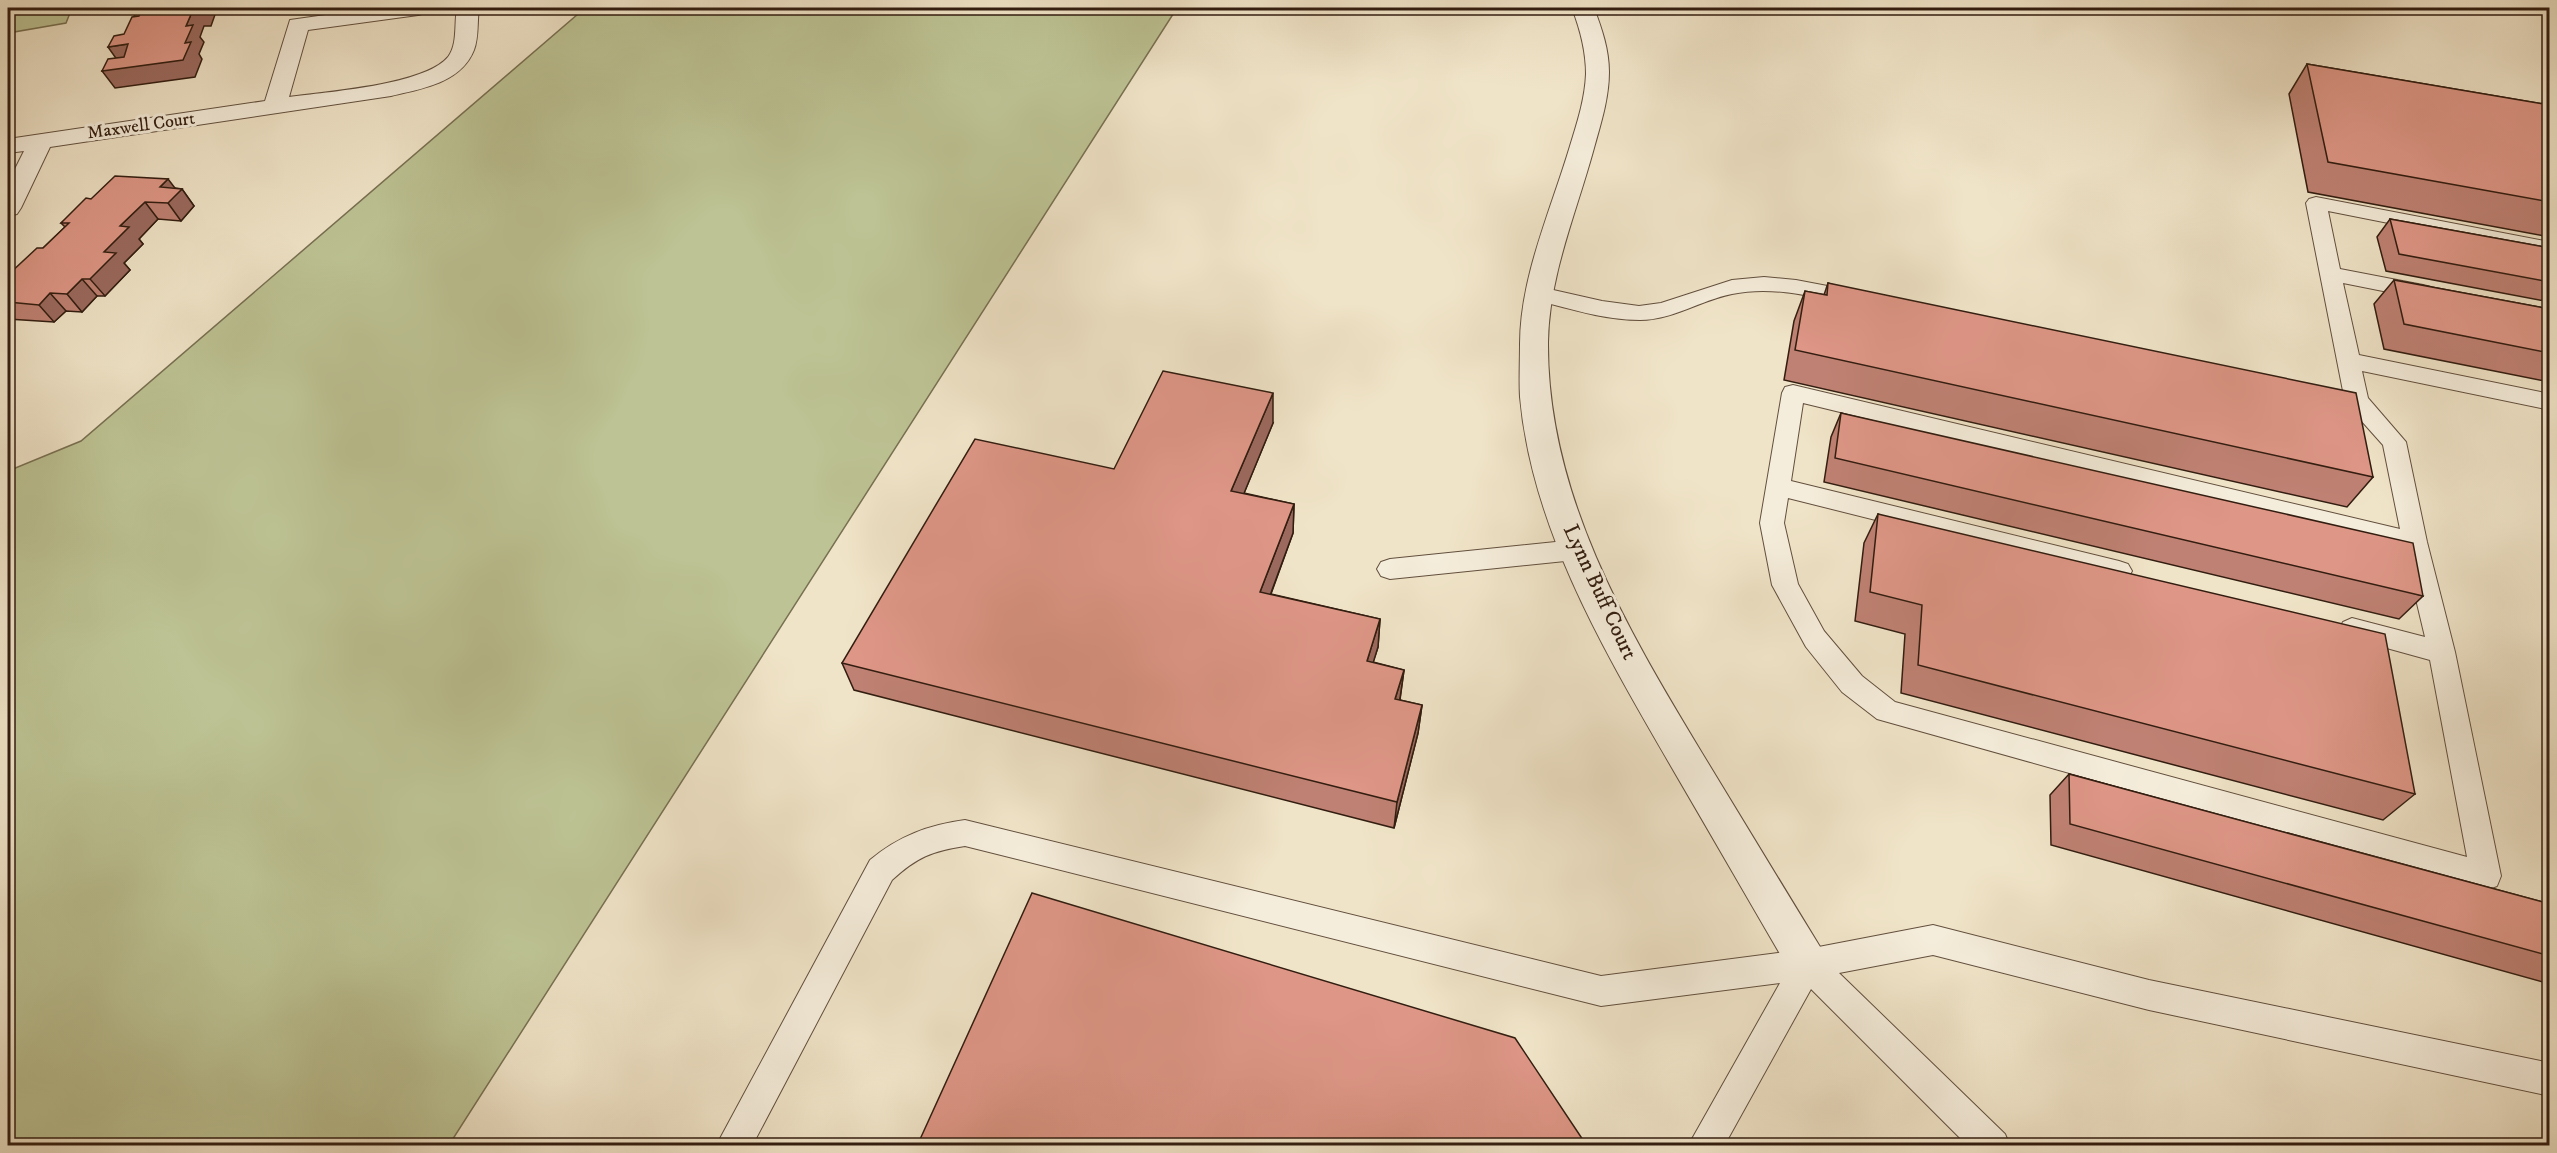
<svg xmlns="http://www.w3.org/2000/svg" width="2557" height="1153" viewBox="0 0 2557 1153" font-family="'IM FELL DW Pica',serif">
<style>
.green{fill:#bdc394;stroke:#787052;stroke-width:1.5}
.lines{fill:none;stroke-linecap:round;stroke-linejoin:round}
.service-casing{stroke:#624f3e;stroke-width:2}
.minor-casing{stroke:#624f3e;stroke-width:2}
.service{fill:#f5eddb;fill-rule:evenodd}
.minor{fill:#f5eddb;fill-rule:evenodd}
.wall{fill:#bf8173;stroke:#321d10;stroke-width:1.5}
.shaded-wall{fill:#9b695e;stroke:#321d10;stroke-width:1.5}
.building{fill:#de9686;stroke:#321d10;stroke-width:1.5}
.labels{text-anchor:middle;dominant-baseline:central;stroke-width:6;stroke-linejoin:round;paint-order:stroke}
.far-street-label{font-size:18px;fill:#321d10;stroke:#f5eddb}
.street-label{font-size:22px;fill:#321d10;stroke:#f5eddb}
</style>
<rect width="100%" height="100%" fill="#f0e4c8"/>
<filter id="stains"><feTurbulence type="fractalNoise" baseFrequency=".00333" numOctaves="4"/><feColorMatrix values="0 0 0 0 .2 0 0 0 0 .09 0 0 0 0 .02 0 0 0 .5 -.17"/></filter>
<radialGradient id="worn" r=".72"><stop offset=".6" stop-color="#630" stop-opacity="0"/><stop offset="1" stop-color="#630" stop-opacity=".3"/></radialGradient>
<path class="green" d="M8,8H72L66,23L8,33Z
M585,8H1177L449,1145H8V471L81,441Z"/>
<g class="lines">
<defs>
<path id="service" d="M2316,197L2550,242V255L2328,211L2340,269L2423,285L2431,287L2434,292L2431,297L2423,299L2343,283L2359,355L2550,394V410L2362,371L2368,398L2406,442L2427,542L2455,652L2501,876L2497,886L2486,890L1877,719L1842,692L1806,647L1772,585L1760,523L1782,393L1785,387L1793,385L2400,529L2383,445L2350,408L2333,404L2330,398L2333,392L2343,391L2306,203L2309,199ZM1803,403L2404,549L2425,637L2352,618L2343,622L2339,629L2343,636L2430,660L2467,857L1895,702L1862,676L1824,631L1798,584L1784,523L1788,498L2119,581L2128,578L2132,571L2128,564L2119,561L1791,481Z
M1764,277L1796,280L1859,292L1867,294L1870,299L1867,304L1859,306C1818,298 1775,285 1732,294C1701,300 1673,320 1640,320C1604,320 1567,308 1532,299L1529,294L1532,289L1540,287L1602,301L1639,306L1661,303L1732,280Z
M1575,540L1584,543L1588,550L1584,557L1575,560L1390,579L1381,576L1377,569L1381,562L1390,559Z
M965,820L1601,976L1808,949L1933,925L2149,980L2550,1063V1096L2149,1010L1933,955L1839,973L2005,1134L2010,1146H1968L1811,989L1724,1146H1688L1780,983L1601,1006L965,846C932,851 917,857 892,880L752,1146H716L870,860C899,836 928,825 965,820Z"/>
<path id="minor" d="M375,8H429L426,13L418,15L308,30L289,97C326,92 425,85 448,57C458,44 454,23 457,8H479C477,21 479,37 474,50C461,83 421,89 391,96L50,147L21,208L17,214L8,216V183L24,151L8,153V139L265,101L290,20Z
M1572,8H1594C1602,29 1609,50 1609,72C1609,98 1601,123 1594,148C1577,211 1549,275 1548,342C1547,494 1626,627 1702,753C1742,819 1782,885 1822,950L1828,964L1822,978L1808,983L1794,978C1753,908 1713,838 1672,768C1607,655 1532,531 1520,397C1519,380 1520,362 1520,344C1520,277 1551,210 1570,146C1577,123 1585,99 1586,74C1586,51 1580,29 1572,8Z"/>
</defs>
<use href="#service" class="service-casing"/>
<use href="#minor" class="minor-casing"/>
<use href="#service" class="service"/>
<use href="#minor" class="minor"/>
</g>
<path class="wall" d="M2307,64L2550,105V237L2308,192L2289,94Z
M175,188L182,189L194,206L181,221L158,219L139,239L143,244L124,263L130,270L105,296H97L82,312L66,311L54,322L8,319V274H9L43,248L65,227L61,223L91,199Z
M2390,219L2550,248V302L2386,271L2377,237Z
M2394,280L2550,309V382L2384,349L2374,304Z
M1828,283L2373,477L2347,507L1784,380L1794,321L1805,291L1824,295Z
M1841,413L2423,596L2399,619L1824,482L1831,437Z
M1273,423L1244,493L1294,504L1293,533L1271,594L1380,619L1378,647L1373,662L1404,670L1400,700L1422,705L1418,733L1394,828L854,690L842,663L1114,469Z
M1878,514L2415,794L2383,820L1901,693L1905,634L1855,621L1864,543Z
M2069,774L2550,904V984L2051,845L2050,795Z"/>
<path class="shaded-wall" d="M129,8H152L137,19Z
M200,8H216L217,9L211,26H204L200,37L204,42L199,54L202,59L195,77L115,88L102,71L185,43L186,26L193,10Z
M128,44L140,61L120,64L108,47Z
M168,179L178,192L182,189L194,206L181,221L168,203L160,187Z
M145,202L158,219L139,239L143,244L124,263L130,270L105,296L90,279L104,252L120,226Z
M82,279L97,296L82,312L67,294Z
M50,293L66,311L54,322L39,305Z
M1273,393V423L1233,520L1231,491Z
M1294,504L1293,533L1261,620L1260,592Z
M1380,619L1378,647L1365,689L1367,661Z
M1404,670L1400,698L1392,726L1395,699Z
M1422,705L1418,733L1394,828L1397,802Z"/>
<path class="building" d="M143,8H200V9L193,10L186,26L193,25L185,43L191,42L183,60L102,71L108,59L124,57L128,44L108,47L114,36L124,34L132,17L139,16Z
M2307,64L2550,105V202L2328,162Z
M115,176L168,179L160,187L182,189L168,203L145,202L120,226L129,227L104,252L116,253L90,279H82L67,294L50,293L39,305L8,302V274H9L37,248H43L69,223H61L86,198L91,199Z
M2390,219L2550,248V282L2399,254Z
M2394,280L2550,309V353L2404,324Z
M1828,283L2356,393L2373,477L1795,350L1805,291L1827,295Z
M1163,371L1273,393L1231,491L1294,504L1260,592L1380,619L1367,661L1404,670L1395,699L1422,705L1397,802L842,663L975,439L1114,469Z
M1841,413L2413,543L2423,596L1835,458Z
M1878,514L2385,634L2415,794L1918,665L1922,605L1870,592Z
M2069,774L2550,904V956L2070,824Z
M1032,893L1515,1038L1583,1140L1582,1146H917Z"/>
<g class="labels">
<g class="far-street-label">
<text transform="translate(141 126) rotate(-8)">Maxwell Court</text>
</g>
<g class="street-label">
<text transform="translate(1600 592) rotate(65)">Lynn Buff Court</text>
</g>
</g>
<rect width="2557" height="1153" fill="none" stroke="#f0e4c8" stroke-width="30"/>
<rect x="9" y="9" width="2539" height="1135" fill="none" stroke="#321d10" stroke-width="3"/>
<rect x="15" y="15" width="2527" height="1123" fill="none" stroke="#321d10" stroke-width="1.5"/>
<rect width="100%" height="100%" filter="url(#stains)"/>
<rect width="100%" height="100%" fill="url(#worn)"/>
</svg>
